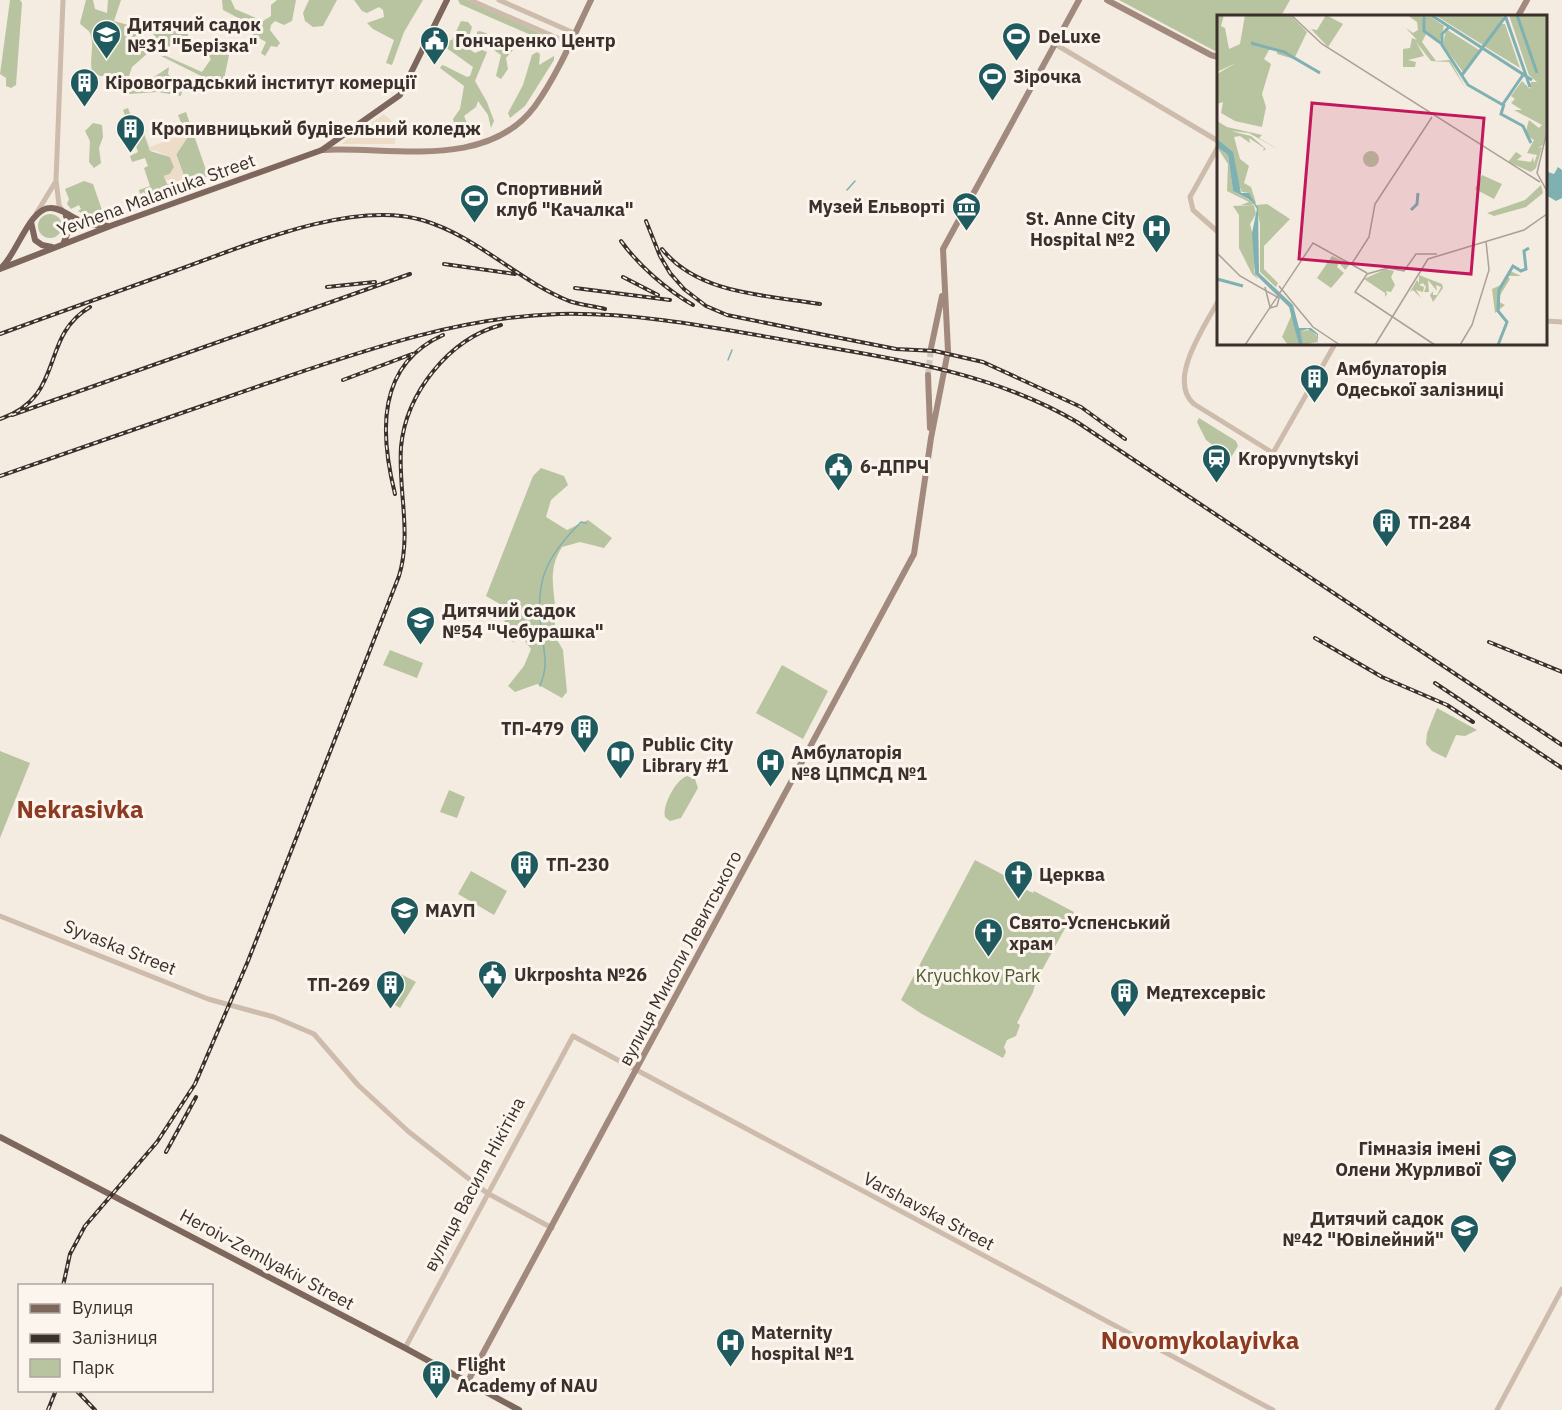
<svg xmlns="http://www.w3.org/2000/svg" width="1562" height="1410" viewBox="0 0 1562 1410" font-family="'IBM Plex Sans',sans-serif">
<style>
.green{fill:#b8c4a0}
.plaza{fill:#ecdcc8}
.water{fill:#7fb0b2}
.lines{fill:none;stroke-linecap:round;stroke-linejoin:round}
.stream{stroke:#7fb0b2;stroke-width:1.5}
.secondary-tunnel{stroke:#cfc6bd;stroke-width:6;stroke-dasharray:6 3;stroke-linecap:butt}
.tertiary{stroke:#cdbbac;stroke-width:5}
.secondary{stroke:#a18a7d;stroke-width:6}
.primary{stroke:#7d675c;stroke-width:6}
.rail-casing{stroke:#3b302b;stroke-width:4}
.rail{stroke:#fbf5ee;stroke-width:1.5;stroke-dasharray:4.5;stroke-linecap:butt}
.labels{text-anchor:middle;dominant-baseline:central;stroke-width:6;stroke-linejoin:round;paint-order:stroke}
.poi-label{font-size:18px;font-weight:bold;fill:#3b302b;stroke:#fbf5ee;text-anchor:start}
.street-label{font-size:18px;fill:#3b302b;stroke:#fbf5ee}
.park-label{font-size:18px;fill:#4a5a2e;stroke:#fbf5ee}
.district-label{font-size:24px;font-weight:bold;fill:#8c3b22;stroke:#fbf5ee}
.inset-river{fill:none;stroke:#7fb0b2;stroke-width:3}
.inset-road{fill:none;stroke:#aaa098;stroke-width:1.5}
.view{fill:#c2185b;fill-opacity:0.15;stroke:#c2185b;stroke-width:3}
.inset-edge{fill:none;stroke:#3b302b;stroke-width:3}
</style>
<rect width="100%" height="100%" fill="#f4ebe1"/>
<path class="green" d="M10,0H20L22,3L16,85L11,88L6,86V78L0,74Z
M86,0H93L95,9L107,13L108,0H121L114,21L128,25L141,36L155,42L156,46L132,67L128,79L132,83L151,79L169,67L168,74L182,91L181,96L158,92L129,94L122,76H100L92,71C89,59 95,45 90,33C88,29 82,27 80,23Z
M222,0H231L235,9L263,21L271,16V5L277,0H296L292,21L284,25L275,21L271,25L270,30L280,43L277,47L271,46L265,56L261,53L266,42L252,34V25L223,10Z
M309,0H337L323,26L313,27L305,21L303,13Z
M354,0H423L404,32L392,65L386,63L394,40L373,29L367,23L384,17L383,10L379,7L367,13L362,11Z
M458,0H467L555,40L552,43L540,39L460,4Z
M1119,0H1290L1281,16H1218V49L1215,51Z
M163,19L188,32V37L182,40L176,37L170,46L164,48L151,31L156,20Z
M461,21L468,22L472,27L466,47L475,53L482,50L487,52L475,81L487,102L494,121L491,128L488,115L478,101L476,107L464,116L469,128L463,138L457,136L453,119L460,109L464,86L440,68L442,65L445,66L467,77L470,76L473,67L448,49L437,46L439,42L452,40Z
M479,31C487,32 510,44 513,50L506,58L508,69L501,79L496,76L501,55L477,38V32Z
M204,43L229,55L223,84L217,88L201,86V76L161,56H166L202,72L211,59L200,48Z
M537,52L540,54L539,65L554,56V60L525,106L510,118L508,113L523,85L532,55Z
M128,108L132,119L142,128L150,151L170,157L174,167L170,174L164,176L167,184L173,182L181,186L162,193L157,191L145,195L144,192L140,194L139,190L150,186L144,168L148,166L145,158L132,162L130,156L138,152L123,110Z
M186,112L208,176L187,184L176,154L187,138L178,115Z
M93,123L102,125L103,137L99,148L101,163L94,168L89,162L90,141L85,131Z
M84,181L93,184L104,216L88,217L78,211L81,209L79,205L71,209L67,204L69,199L65,189Z
M38 226a12 12 0 1 1 24 0a12 12 0 1 1-24 0Z
M1199,418L1236,441L1238,446L1230,459L1206,440L1197,422Z
M541,468L564,476L568,485L551,500L546,517L567,530L588,520L612,538L604,548L580,542L562,547C542,578 562,602 553,633L563,650L567,692L562,698L537,684L515,692L508,686L524,666L531,649L521,636L513,642L500,631L510,610L486,596L533,476Z
M390,650L423,663L417,678L383,665Z
M782,665L828,691L803,739L756,713Z
M1437,708L1477,730L1465,736L1456,735L1446,758L1432,751L1426,744L1427,733Z
M0,751L30,763L0,838Z
M687,776L695,779L698,788L681,818L670,821L665,817C662,806 676,779 687,776Z
M449,790L465,797L457,818L440,812Z
M975,860L1017,882V885L1033,893L1034,891L1074,912L1036,981L1033,992L1017,1023L1020,1025L1016,1036L1007,1040L1004,1047L1006,1052L1003,1058L922,1014L901,1000Z
M471,871L507,891L494,915L458,894Z
M399,973L416,982L400,1008L385,999Z"/>
<path class="plaza" d="M384,114L397,126L395,144H341Z
M178,115L187,138L176,155L187,184L181,186L165,179L164,176L170,174L174,167L170,157L154,150L150,151L142,128L150,147L184,134Z"/>
<path class="water" d="M1558,167L1562,170V198L1556,201L1546,195V177L1548,172L1554,174Z"/>
<g class="lines">
<path class="stream" d="M847,190L855,181
M728,360L732,350
M540,686C548,666 545,657 542,636C534,583 544,559 581,522L586,523"/>
<path class="secondary-tunnel" d="M928,375L931,348"/>
<path class="tertiary" d="M63,0L56,180L59,205L64,213
M470,0L569,43
M499,0L574,33
M1055,44L1218,141
M1218,147L1190,197L1193,210L1218,232
M36,214L56,181
M1218,301C1206,325 1166,380 1194,404L1273,453L1335,344
M1546,321L1562,322
M0,916L208,999L274,1017L314,1034L358,1085L409,1132L487,1193L552,1228
M405,1348L573,1036L1273,1410
M1497,1410L1562,1289"/>
<path class="secondary" d="M1107,0L1211,55L1218,57
M1518,16L1527,0
M322,150C391,146 487,171 535,106C558,74 574,35 591,0
M931,348L942,296
M928,375L930,428
M468,1381L914,554L931,438L948,351L943,249L1079,0"/>
<path class="primary" d="M31,222L35,240L42,245L52,247
M64,242L70,227L66,216
M2,267C17,253 30,208 50,208C66,207 77,228 106,225
M0,269L113,225L322,150L400,95L447,0
M0,1137L405,1348L519,1410"/>
<defs>
<path id="rail" d="M646,221L660,256L670,273L684,289L706,306L727,315L825,335L896,349L935,351L983,362L1081,407L1125,439
M621,241C639,266 667,290 693,305
M662,249C699,295 767,295 820,304
M444,264L515,274
M623,277L658,295
M327,287L375,282
M575,288L670,300
M0,334C57,313 114,293 172,272C240,248 350,199 422,220C477,236 517,280 569,301C581,305 593,306 605,309
M343,380L412,354
M12,415L410,274
M0,419C67,396 38,338 90,307
M0,476C88,445 177,415 265,384C360,352 457,317 559,314C645,312 730,331 814,345C905,360 997,375 1077,422L1562,745
M395,494C380,434 376,365 443,335
M1315,638L1382,677L1447,705L1473,722
M1489,642L1562,672
M1435,683L1562,768
M166,1152L196,1097
M63,1286L70,1254L85,1226L157,1142L195,1084L248,961L399,576C412,533 398,491 401,447C406,393 449,339 501,325
M76,1390L95,1410
M48,1410L56,1390"/>
</defs>
<use href="#rail" class="rail-casing"/>
<use href="#rail" class="rail"/>
</g>
<defs>
<symbol id="school-pin" viewBox="-11 -11 22 30"><path d="M0 17L-7.5 6A9.5 9.5 0 1 1 7.5 6Z" fill="#1f5a5e" stroke="#fbf5ee"/><path d="M0-5L7-2L0 1L-7-2ZM-4 1L0 2.5L4 1V4Q0 6-4 4Z" fill="#fff"/></symbol>
<symbol id="stadium-pin" viewBox="-11 -11 22 30"><path d="M0 17L-7.5 6A9.5 9.5 0 1 1 7.5 6Z" fill="#1f5a5e" stroke="#fbf5ee"/><path d="M0-5a6.5 5 0 1 0 0 10a6.5 5 0 1 0 0-10ZM-3.5-1.8h7v3.6h-7Z" fill="#fff"/></symbol>
<symbol id="civic-pin" viewBox="-11 -11 22 30"><path d="M0 17L-7.5 6A9.5 9.5 0 1 1 7.5 6Z" fill="#1f5a5e" stroke="#fbf5ee"/><path d="M-.6-6.5H3V-4.5H.6V-3L4-1V1h2V6H-6V1h2V-1L-.6-3ZM-1.2 2.5V6h2.4V2.5Z" fill="#fff"/></symbol>
<symbol id="building-pin" viewBox="-11 -11 22 30"><path d="M0 17L-7.5 6A9.5 9.5 0 1 1 7.5 6Z" fill="#1f5a5e" stroke="#fbf5ee"/><path d="M-4-6H4V6H1V3H-1V6H-4ZM-2.5-4.3h1.7v1.8h-1.7ZM.8-4.3h1.7v1.8H.8ZM-2.5-1h1.7V.8h-1.7ZM.8-1h1.7V.8H.8Z" fill="#fff"/></symbol>
<symbol id="museum-pin" viewBox="-11 -11 22 30"><path d="M0 17L-7.5 6A9.5 9.5 0 1 1 7.5 6Z" fill="#1f5a5e" stroke="#fbf5ee"/><path d="M0-6L6-3V-2H-6V-3ZM-5-1h2V3h-2ZM-1-1h2V3h-2ZM3-1h2V3H3ZM-6 4H6V6H-6Z" fill="#fff"/></symbol>
<symbol id="hospital-pin" viewBox="-11 -11 22 30"><path d="M0 17L-7.5 6A9.5 9.5 0 1 1 7.5 6Z" fill="#1f5a5e" stroke="#fbf5ee"/><path d="M-5-5h3v3.5h4V-5h3V5h-3V1.5h-4V5h-3Z" fill="#fff"/></symbol>
<symbol id="station-pin" viewBox="-11 -11 22 30"><path d="M0 17L-7.5 6A9.5 9.5 0 1 1 7.5 6Z" fill="#1f5a5e" stroke="#fbf5ee"/><path d="M-3-6H3Q5-6 5-4V2Q5 4 3 4L4.5 6H3L1.5 4h-3L-3 6H-4.5L-3 4Q-5 4-5 2V-4Q-5-6-3-6ZM-3.5-4v3h7v-3ZM-3.5 1v1.5H-2V1ZM2 1v1.5H3.5V1Z" fill="#fff"/></symbol>
<symbol id="library-pin" viewBox="-11 -11 22 30"><path d="M0 17L-7.5 6A9.5 9.5 0 1 1 7.5 6Z" fill="#1f5a5e" stroke="#fbf5ee"/><path d="M-6-4Q-3-5.5-.7-3.5V5Q-3 3-6 4ZM6-4Q3-5.5 .7-3.5V5Q3 3 6 4Z" fill="#fff"/></symbol>
<symbol id="church-pin" viewBox="-11 -11 22 30"><path d="M0 17L-7.5 6A9.5 9.5 0 1 1 7.5 6Z" fill="#1f5a5e" stroke="#fbf5ee"/><path d="M-1.2-6h2.4v3.5h3.3v2.4h-3.3V6h-2.4V-.1h-3.3v-2.4h3.3Z" fill="#fff"/></symbol>
<symbol id="university-pin" viewBox="-11 -11 22 30"><path d="M0 17L-7.5 6A9.5 9.5 0 1 1 7.5 6Z" fill="#1f5a5e" stroke="#fbf5ee"/><path d="M0-5L7-2L0 1L-7-2ZM-4 1L0 2.5L4 1V4Q0 6-4 4Z" fill="#fff"/></symbol>
</defs>
<g fill-rule="evenodd">
<use href="#school-pin" x="90" y="18" width="33" height="45"/>
<use href="#stadium-pin" x="1000" y="20" width="33" height="45"/>
<use href="#civic-pin" x="418" y="24" width="33" height="45"/>
<use href="#stadium-pin" x="976" y="60" width="33" height="45"/>
<use href="#building-pin" x="68" y="66" width="33" height="45"/>
<use href="#building-pin" x="114" y="112" width="33" height="45"/>
<use href="#stadium-pin" x="458" y="182" width="33" height="45"/>
<use href="#museum-pin" x="950" y="190" width="33" height="45"/>
<use href="#hospital-pin" x="1140" y="212" width="33" height="45"/>
<use href="#building-pin" x="1298" y="362" width="33" height="45"/>
<use href="#station-pin" x="1200" y="442" width="33" height="45"/>
<use href="#civic-pin" x="822" y="450" width="33" height="45"/>
<use href="#building-pin" x="1370" y="506" width="33" height="45"/>
<use href="#school-pin" x="404" y="604" width="33" height="45"/>
<use href="#building-pin" x="568" y="712" width="33" height="45"/>
<use href="#library-pin" x="604" y="738" width="33" height="45"/>
<use href="#hospital-pin" x="754" y="746" width="33" height="45"/>
<use href="#building-pin" x="508" y="848" width="33" height="45"/>
<use href="#church-pin" x="1002" y="858" width="33" height="45"/>
<use href="#university-pin" x="388" y="894" width="33" height="45"/>
<use href="#church-pin" x="972" y="916" width="33" height="45"/>
<use href="#civic-pin" x="476" y="958" width="33" height="45"/>
<use href="#building-pin" x="374" y="968" width="33" height="45"/>
<use href="#building-pin" x="1108" y="976" width="33" height="45"/>
<use href="#school-pin" x="1486" y="1142" width="33" height="45"/>
<use href="#school-pin" x="1448" y="1212" width="33" height="45"/>
<use href="#hospital-pin" x="714" y="1326" width="33" height="45"/>
<use href="#building-pin" x="420" y="1358" width="33" height="45"/>
</g>
<g class="labels">
<g class="poi-label">
<text x="127" y="24">Дитячий садок<tspan x="127" dy="21">№31 "Берізка"</tspan></text>
<text x="1038" y="36">DeLuxe</text>
<text x="455" y="40">Гончаренко Центр</text>
<text x="1013" y="76">Зірочка</text>
<text x="105" y="82">Кіровоградський інститут комерції</text>
<text x="151" y="128">Кропивницький будівельний коледж</text>
<text x="496" y="188">Спортивний<tspan x="496" dy="21">клуб "Качалка"</tspan></text>
<text x="945" y="206" text-anchor="end">Музей Ельворті</text>
<text x="1135" y="218" text-anchor="end">St. Anne City<tspan x="1135" dy="21">Hospital №2</tspan></text>
<text x="1336" y="368">Амбулаторія<tspan x="1336" dy="21">Одеської залізниці</tspan></text>
<text x="1238" y="458">Kropyvnytskyi</text>
<text x="860" y="466">6-ДПРЧ</text>
<text x="1408" y="522">ТП-284</text>
<text x="442" y="610">Дитячий садок<tspan x="442" dy="21">№54 "Чебурашка"</tspan></text>
<text x="564" y="728" text-anchor="end">ТП-479</text>
<text x="642" y="744">Public City<tspan x="642" dy="21">Library #1</tspan></text>
<text x="791" y="752">Амбулаторія<tspan x="791" dy="21">№8 ЦПМСД №1</tspan></text>
<text x="546" y="864">ТП-230</text>
<text x="1039" y="874">Церква</text>
<text x="425" y="910">МАУП</text>
<text x="1009" y="922">Свято-Успенський<tspan x="1009" dy="21">храм</tspan></text>
<text x="514" y="974">Ukrposhta №26</text>
<text x="370" y="984" text-anchor="end">ТП-269</text>
<text x="1146" y="992">Медтехсервіс</text>
<text x="1481" y="1148" text-anchor="end">Гімназія імені<tspan x="1481" dy="21">Олени Журливої</tspan></text>
<text x="1444" y="1218" text-anchor="end">Дитячий садок<tspan x="1444" dy="21">№42 "Ювілейний"</tspan></text>
<text x="751" y="1332">Maternity<tspan x="751" dy="21">hospital №1</tspan></text>
<text x="457" y="1364">Flight<tspan x="457" dy="21">Academy of NAU</tspan></text>
</g>
<g class="street-label">
<text transform="translate(156 195) rotate(-20)">Yevhena Malaniuka Street</text>
<text transform="translate(120 947) rotate(22)">Syvaska Street</text>
<text transform="translate(680 958) rotate(-62)">вулиця Миколи Левитського</text>
<text transform="translate(474 1184) rotate(-62)">вулиця Василя Нікітіна</text>
<text transform="translate(929 1211) rotate(28)">Varshavska Street</text>
<text transform="translate(267 1259) rotate(28)">Heroiv-Zemlyakiv Street</text>
</g>
<g class="park-label">
<text x="978" y="975">Kryuchkov Park</text>
</g>
<g class="district-label">
<text x="80" y="809">Nekrasivka</text>
<text x="1200" y="1340">Novomykolayivka</text>
</g>
</g>
<g transform="translate(1217 15)">
<rect width="330" height="330" fill="#f4ebe1"/>
<path d="M0,0H7L4,11L8,13L12,34L23,29L28,0H73L90,17L77,44L60,39V34L52,35L47,44L54,49L45,79L49,92L45,112L18,106L4,98L6,87L0,89V59L19,48L0,57ZM109,0L126,9L111,32L94,14L100,15ZM190,0H205L209,19L205,27L219,46L233,45L249,74L232,47L214,46L199,27L207,41L191,45L199,47L198,52H186V34L193,33L195,23L200,25L189,13L196,18L201,15L200,7ZM211,0L227,11L223,26L208,16L207,3ZM218,0H285L286,3L266,30ZM292,0H330V114L326,130L321,133L325,132L319,153L314,157L291,147L299,137L305,141L300,145L314,147L316,142L317,148L320,140L310,138L317,125L309,120L310,112L312,105L322,113L325,110L297,95H305L294,88L298,84L294,81L305,66L313,74L314,67H320L312,60ZM284,9H288L303,53L267,31ZM229,14L262,35L246,57L226,30ZM0,98V106L10,112L45,120L42,123L62,135L32,118L14,116L34,121L49,134L46,136L47,133L32,123L33,128L23,121L17,122L23,144L32,151L27,168L34,172L39,188L34,190H24L32,187L10,176L11,149L0,132L11,140L16,176L32,185V178L25,177L21,168L15,139L0,124ZM146 144a8 8 0 1 1 16 0a8 8 0 1 1-16 0ZM265,160L285,169L277,184L258,174ZM324,170L326,178L309,192L277,201L270,198L308,185ZM50,189L73,204L47,231V254L61,268L59,272L43,257V209L39,190ZM37,190L39,199L33,209L39,232L37,257L41,264L35,259L22,233V200L16,191ZM115,241L133,249L128,255L122,248L120,252L127,258L114,273L100,263ZM169,254L177,256L174,262L178,270L174,277L169,276L170,279L168,282V278L147,264ZM293,256L304,261H291L293,264L280,285V292L282,287L288,290L278,298L275,274L286,269ZM202,260L225,269L226,273L216,287L213,280L216,276V280H220L224,272L219,270L220,276L211,265L212,277H207L209,272L206,268L202,270L207,272L206,277L199,275L204,283L196,275L193,277L200,265L202,268ZM75,299L82,330H71L65,322ZM93,315L100,321V327L86,330L82,316Z" fill="#b8c4a0"/>
<path d="M0,124L16,137L24,178H32L41,193L42,258L76,290L82,313H94L101,319V330L100,320L91,314L83,316L86,330H82L72,292L38,259L35,218L40,194L35,186L16,176L11,140L0,132Z" fill="#7fb0b2"/>
<path class="inset-river" d="M207,0V16L225,29M214,0L315,65M288,0L313,72M300,0L320,58M232,12L225,19V30L251,70L286,90M34,28L67,37L103,58M245,60L289,1M286,89L308,57M287,89L284,99L306,111L314,128M194,195L200,189L201,178M0,264L26,271M281,330L290,307L281,296L282,275L296,251L304,256L309,254L307,236L312,233"/>
<path class="inset-road" d="M74,0L105,29L323,167M330,116L320,158L330,176M0,238L23,261L62,283L60,291L53,293M134,250L152,222L158,189L215,102M62,271L96,312L123,330M48,272L53,292M28,330L96,228L150,258M158,330L211,244L307,215L330,199M218,330L138,277L150,259L171,253L187,256L199,239H220M243,330L255,310L272,255L269,226"/>
<path class="view" d="M95,88L267,103L254,259L82,244Z"/>
<rect width="330" height="330" class="inset-edge"/>
</g>
<rect x="18" y="1284" width="195" height="108" fill="#fbf5ee" stroke="#aea6a0" stroke-width="1.5"/>
<rect x="30" y="1304" width="30" height="9" fill="#7d675c" stroke="#aea6a0" stroke-width="1.5"/>
<text x="72" y="1314" font-size="18" fill="#3b302b">Вулиця</text>
<rect x="30" y="1334" width="30" height="9" fill="#3b302b" stroke="#aea6a0" stroke-width="1.5"/>
<text x="72" y="1344" font-size="18" fill="#3b302b">Залізниця</text>
<rect x="30" y="1359" width="30" height="18" fill="#b8c4a0" stroke="#aea6a0" stroke-width="1.5"/>
<text x="72" y="1374" font-size="18" fill="#3b302b">Парк</text>
</svg>
